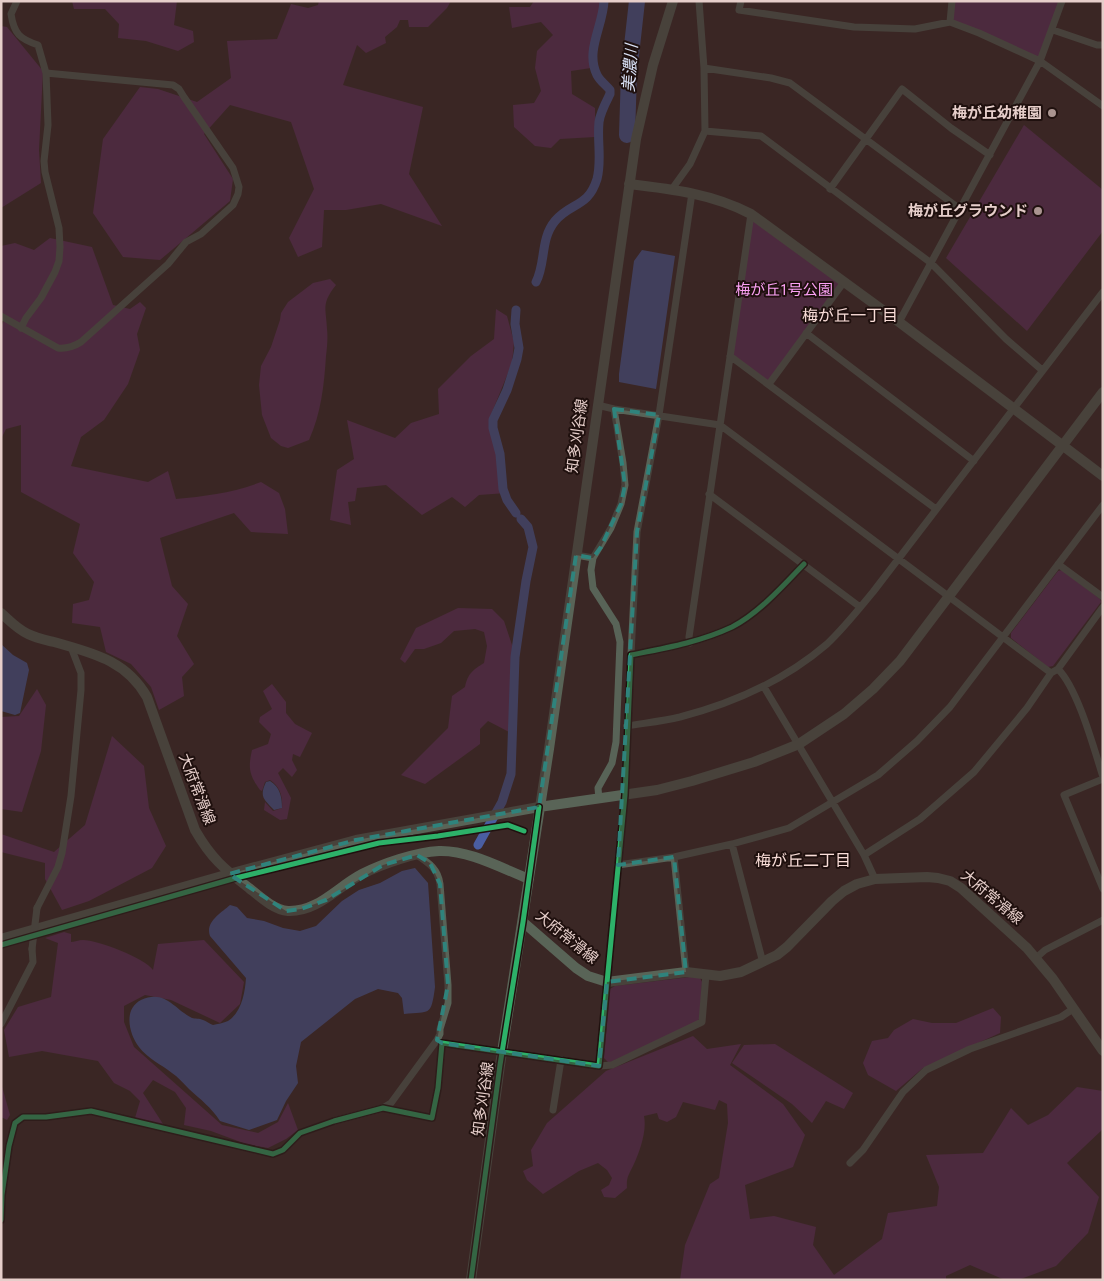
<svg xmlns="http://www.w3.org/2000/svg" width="1104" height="1281" viewBox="0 0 1104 1281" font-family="'Roboto Condensed','Noto Sans JP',sans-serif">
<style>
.green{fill:#632f5d}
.water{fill:#4a5ea1}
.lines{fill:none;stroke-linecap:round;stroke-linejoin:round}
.canal{stroke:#4a5ea1;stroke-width:9}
.river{stroke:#4a5ea1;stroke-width:16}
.street{stroke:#586357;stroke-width:7}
.secondary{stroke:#596457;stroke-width:10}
.street-bridge{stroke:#586357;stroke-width:7}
.cycleway-casing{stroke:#1f100e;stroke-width:8}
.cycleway{stroke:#2db169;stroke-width:5}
.marked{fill:none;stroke:#2f837c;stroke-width:4;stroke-dasharray:10 6;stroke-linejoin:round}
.poi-dot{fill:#aa9490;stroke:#1f100e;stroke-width:2}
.labels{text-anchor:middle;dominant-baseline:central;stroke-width:4;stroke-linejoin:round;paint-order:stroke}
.poi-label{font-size:15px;font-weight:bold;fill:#e6ceca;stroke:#1f100e;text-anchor:end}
.park-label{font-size:15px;fill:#fca1f5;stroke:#1f100e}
.street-label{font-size:15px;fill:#e6ceca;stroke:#1f100e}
.water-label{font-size:16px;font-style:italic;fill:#dbe3f8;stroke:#1f100e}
.neighbourhood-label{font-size:16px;fill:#f9ddd8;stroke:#1f100e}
</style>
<rect width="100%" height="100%" fill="#3a2725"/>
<path class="green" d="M72,1H177L174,25L193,31L194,42L178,51L146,41L118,38L119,24L105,9H74Z
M319,1H451L447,8L428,27H409L408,20H400L397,27L385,37L386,43L366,53L357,45L343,85L423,107L409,174L442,226L381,204L346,210H324L322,247L298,257L289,238L314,189L291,122L230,105L204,134L233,179L230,201L160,260L123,257L93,213L103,139L140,87L158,89L197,102L231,78L227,41L277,39L291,4L308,8L318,5Z
M534,1H602L599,23L590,53L591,68L571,71L572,94L595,108V137L560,139L551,148L535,146L514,127L513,105L534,103L541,91L535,68L537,51L553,35L541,22L512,28L509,7H530Z
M952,1H1062L1040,61L950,22Z
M1,26L7,27L43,71L39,150L41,183L1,208Z
M1024,125L1103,190V231L1027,331L946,258Z
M751,214L844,282L769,384L730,356Z
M50,238L92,247L113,305L130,309L140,302L146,308L137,334L140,350L128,384L104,420L81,437L71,466L148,482L168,471L176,499C205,496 233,493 261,482L279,493L285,509L288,534L251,532L234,513L160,538L172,586L188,604L177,636L194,664L182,677L184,696L159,710L151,687L131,664L106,652L100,627L72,623L73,604L89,600L94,582L73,553L80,524L21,492V425L6,429L1,439V327L6,316L1,313V246L15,243L34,250Z
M330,279L336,285C321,304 326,308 327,329C328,338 327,348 326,356C324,386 321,413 309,440L288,448L281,446L271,438L262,415L259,385L261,366L271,347L280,320L281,313L288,302L313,283Z
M496,309L507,316L514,342L512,363L490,417L506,493L479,495L465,507L452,497L422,515L386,485L357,488L355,501L348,502L351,525L330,520L337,470L354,459L347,420L395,438L411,423L439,414L438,389L471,356L494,339Z
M1062,570L1100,599L1101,602L1053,666L1048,667L1011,638V633L1058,571Z
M458,608L492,609L504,621L514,651L511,733L488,721L480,729V744L425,784L401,775L448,728L452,696L465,687C468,673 473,670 484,663L487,646L484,632L475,629L454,631L441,643L424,649H415L405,663L400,659L416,628Z
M272,684L286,702V713L295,724L312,733L300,757L293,754L292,760L297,770L292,777L283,768L278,773L291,798L287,819L280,820L264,810L265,802L273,811L282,808C283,797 280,786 270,780L265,782L262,791L260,790C249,775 248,768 252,750L268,744L271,734L259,722L260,717L272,709L263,691Z
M37,689L46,705L41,751L22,812L1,809V717L19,716Z
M112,736L144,766L149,808L166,846L152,868L89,901L62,910L45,879V863L1,852V834L54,852L85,825Z
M64,932L71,934V942C74,942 79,940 83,940C97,940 145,958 153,970L158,944L204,940L244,982L240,1004L220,1023L171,1000L145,995L124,1006V1022L134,1047L222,1125L258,1133L278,1122L288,1103L298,1130L286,1139L268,1148L246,1144L211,1131L184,1125L186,1108L175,1092L153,1080L143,1093L163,1124L161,1126L135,1118L140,1101L130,1091L114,1083L98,1061L42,1051L9,1057L4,1030L18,1007L51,997L58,943L45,938Z
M690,977L700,978L702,982L700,1017L698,1021L609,1063L604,1058L610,989L615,986Z
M993,1008L1001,1017L1000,1033L923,1068L896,1091L868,1075L863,1063L872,1041L888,1038L894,1030L913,1019L932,1023H956Z
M693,1036L707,1049L741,1044L730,1065L783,1104L805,1135L793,1167L745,1185L750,1219L774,1216L816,1227L813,1245L834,1275L882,1239L888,1213L937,1206L939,1187L926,1155L983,1153L1011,1108L1028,1125L1048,1115L1077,1087L1103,1091V1129L1067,1163L1099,1197L1088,1233L1056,1266L1018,1280H1005L970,1265L946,1276V1280H680L685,1245L710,1184L719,1178L728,1123L727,1104L719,1100L715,1110L683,1102L676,1117L667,1122L659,1119L657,1113L644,1116C647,1131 640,1151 633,1166C629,1174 626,1178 627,1188L615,1198L604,1197L601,1190L609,1185L612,1178L607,1170L598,1163L579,1171L543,1194L527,1180L523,1171L533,1166L531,1150L547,1123L606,1071Z
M775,1044L853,1093L844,1109L826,1101L812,1123L792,1104L732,1063L744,1045Z
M1,1083L10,1115L7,1120L1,1117Z"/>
<path class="water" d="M642,250L675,256L656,389L619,382V374L634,261Z
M1,644L13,655L27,663L29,670L20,713L15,715L1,711Z
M270,781C280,787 282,797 282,808L274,810C264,799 259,797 266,782Z
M415,868L428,883L435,987C431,1017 430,1011 404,1014L402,998L398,993L378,989L355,999L301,1042L296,1066L298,1083L286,1101L277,1120L249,1130L220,1121C212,1108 200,1099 189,1089C183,1083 178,1077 172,1073C162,1065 147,1058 139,1047C129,1034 123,1009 141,1000C165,989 174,1009 192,1018C195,1019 199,1018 203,1020C206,1021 210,1024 213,1025C217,1024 224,1023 228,1021C242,1012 245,992 246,978L210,936C205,922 221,913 230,905L237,907L247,918L264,921L283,928L300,931L316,926L342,901L359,890L380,883L402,871Z"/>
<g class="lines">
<path class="canal" d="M536,282C546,263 540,239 555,221C571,202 588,208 597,179C602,160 597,142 599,122C600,113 606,102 610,94V90C606,85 600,81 597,75C585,51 603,26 604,1
M516,513L507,500L503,489L500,454L493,428V420L507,390L517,359L519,348L515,324L516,310
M478,845L502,802L511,774L515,657L526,581L533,547L528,527L521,519"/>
<path class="river" d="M627,135L629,73L637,1"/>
<path class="street" d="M17,1L11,14C14,34 20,39 38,45L46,73L48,125L44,161L45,172L59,228L60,247L59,261L55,272L41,298L26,318L21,328
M741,1L739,10L854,27L915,29L950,22L979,33L1040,61L1103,106
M950,22L952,1
M1053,30L1097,45H1103
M704,68L771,78L790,83L960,209
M705,131L761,136L931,263L1006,339L1042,370
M672,189L690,164L705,131L704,68L699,1
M830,189L902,89L951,128L990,155
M1,316L58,348C67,349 73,347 81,342L168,264L186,242L201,234L233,205L238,194L239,187L233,168L184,97L179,89L173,85L46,73
M899,322L1040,61L1062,1
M806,333L974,461
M730,356L936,509
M769,384L844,282
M597,405L614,409L720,425L1051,673
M709,494L860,607
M576,555L593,558
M1058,564L1103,597
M690,643L689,637L751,214
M631,655L637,532L659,415L692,193
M1058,669C1078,689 1094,749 1103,777
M764,687L864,855L875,879
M627,726C645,723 663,721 680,717C734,703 785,680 827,644C844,628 858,610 873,592L1103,292
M1103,779L1064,795L1103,889
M599,799L598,788L612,763L616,742L620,642L616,624L593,588L591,570L593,558L611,528L621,504L625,485L623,463L614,409
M732,844L763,963
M417,855C429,863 438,869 440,884L448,985V1003L440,1029V1034L437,1040
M864,855L920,819L974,772L1027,708L1051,673L1058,669L1103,607
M674,857L686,972
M618,865L674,857L732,844L789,828L878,775L917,741L950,707L1103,505
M37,908L58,867L62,853L71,796L81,690V673L71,647
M1036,958L1045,950L1103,920
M1,1024L33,962L32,949
M599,1066L612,1065L702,1022L706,974
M383,1108L391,1103L437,1040L439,1042
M553,1110L561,1060
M850,1163L863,1150L903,1092L926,1070L970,1049L1061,1017L1073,1009
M1,1220L2,1195L9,1146L15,1123L23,1117H46L91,1111L273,1154L283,1150L300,1133L334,1121L383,1108L432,1118L438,1088L442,1043L599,1066L625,795L631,655C666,648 700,642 732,627C758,614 784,585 804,564"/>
<path class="secondary" d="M629,184C672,189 713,194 751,214L899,322L1103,476
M1,613C10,621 17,629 28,634C36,638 46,640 54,642C92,653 126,660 147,697L195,830C211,858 224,869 249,888C259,896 274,910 288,911C318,912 337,887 362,874C382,864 416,852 439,851C469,850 501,868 529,879
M523,922L576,968L588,976L607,982L686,972L720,976L741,972L777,955L787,947L832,901L844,891L857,884L875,879L927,877L938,878L950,881L961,888L1027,948L1053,979L1103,1051
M1,939L229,874L356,840L539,807L657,790L692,781L754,762L799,744L844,714L873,689L900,661L1103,392
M471,1280L500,1065L549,749L636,139L653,65L673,1"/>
<path class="street-bridge" d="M32,949L37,908"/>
<defs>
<path id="cycleway" d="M1,945L236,878L379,843L438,836L508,825L524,831
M1,1220L2,1195L9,1146L15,1123L23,1117H46L91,1111L273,1154L283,1150L300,1133L334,1121L383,1108L432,1118L438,1088L442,1043L599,1066L625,795L631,655C666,648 700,642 732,627C758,614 784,585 804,564
M471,1280L500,1065L523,922L539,807"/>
</defs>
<use href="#cycleway" class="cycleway-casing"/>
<use href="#cycleway" class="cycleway"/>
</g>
<path d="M0 0H1104V1281H0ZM614,409L659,415L637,532L618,865L674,857L686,972L607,982L599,1066L442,1043L437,1040L448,985L440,884L430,863L417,855L383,865L326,900L301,909L286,911L229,874L356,840L539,807L576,555L593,558L601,547L621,504L625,485Z" fill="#3a2725" fill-opacity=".55" fill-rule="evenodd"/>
<path class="marked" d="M614,409L659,415L637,532L618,865L674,857L686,972L607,982L599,1066L442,1043L437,1040L448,985L440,884L430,863L417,855L383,865L326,900L301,909L286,911L229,874L356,840L539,807L576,555L593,558L601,547L621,504L625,485Z"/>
<g class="poi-dot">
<circle cx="1052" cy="113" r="5"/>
<circle cx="1038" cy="211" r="5"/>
</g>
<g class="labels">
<g class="poi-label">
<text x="1042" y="113">梅が丘幼稚園</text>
<text x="1028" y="211">梅が丘グラウンド</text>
</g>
<g class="park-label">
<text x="784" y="290">梅が丘1号公園</text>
</g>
<g class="street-label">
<text transform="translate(577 436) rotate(-82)">知多刈谷線</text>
<text transform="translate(197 789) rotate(69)">大府常滑線</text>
<text transform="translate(992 897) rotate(40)">大府常滑線</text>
<text transform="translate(567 937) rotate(39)">大府常滑線</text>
<text transform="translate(483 1099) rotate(-82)">知多刈谷線</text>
</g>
<g class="water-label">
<text transform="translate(630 68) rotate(-86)">美濃川</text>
</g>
<g class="neighbourhood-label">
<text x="850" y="315">梅が丘一丁目</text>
<text x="803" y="860">梅が丘二丁目</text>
</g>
</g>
<rect width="1104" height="1281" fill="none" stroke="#e6ceca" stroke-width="5"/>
</svg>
